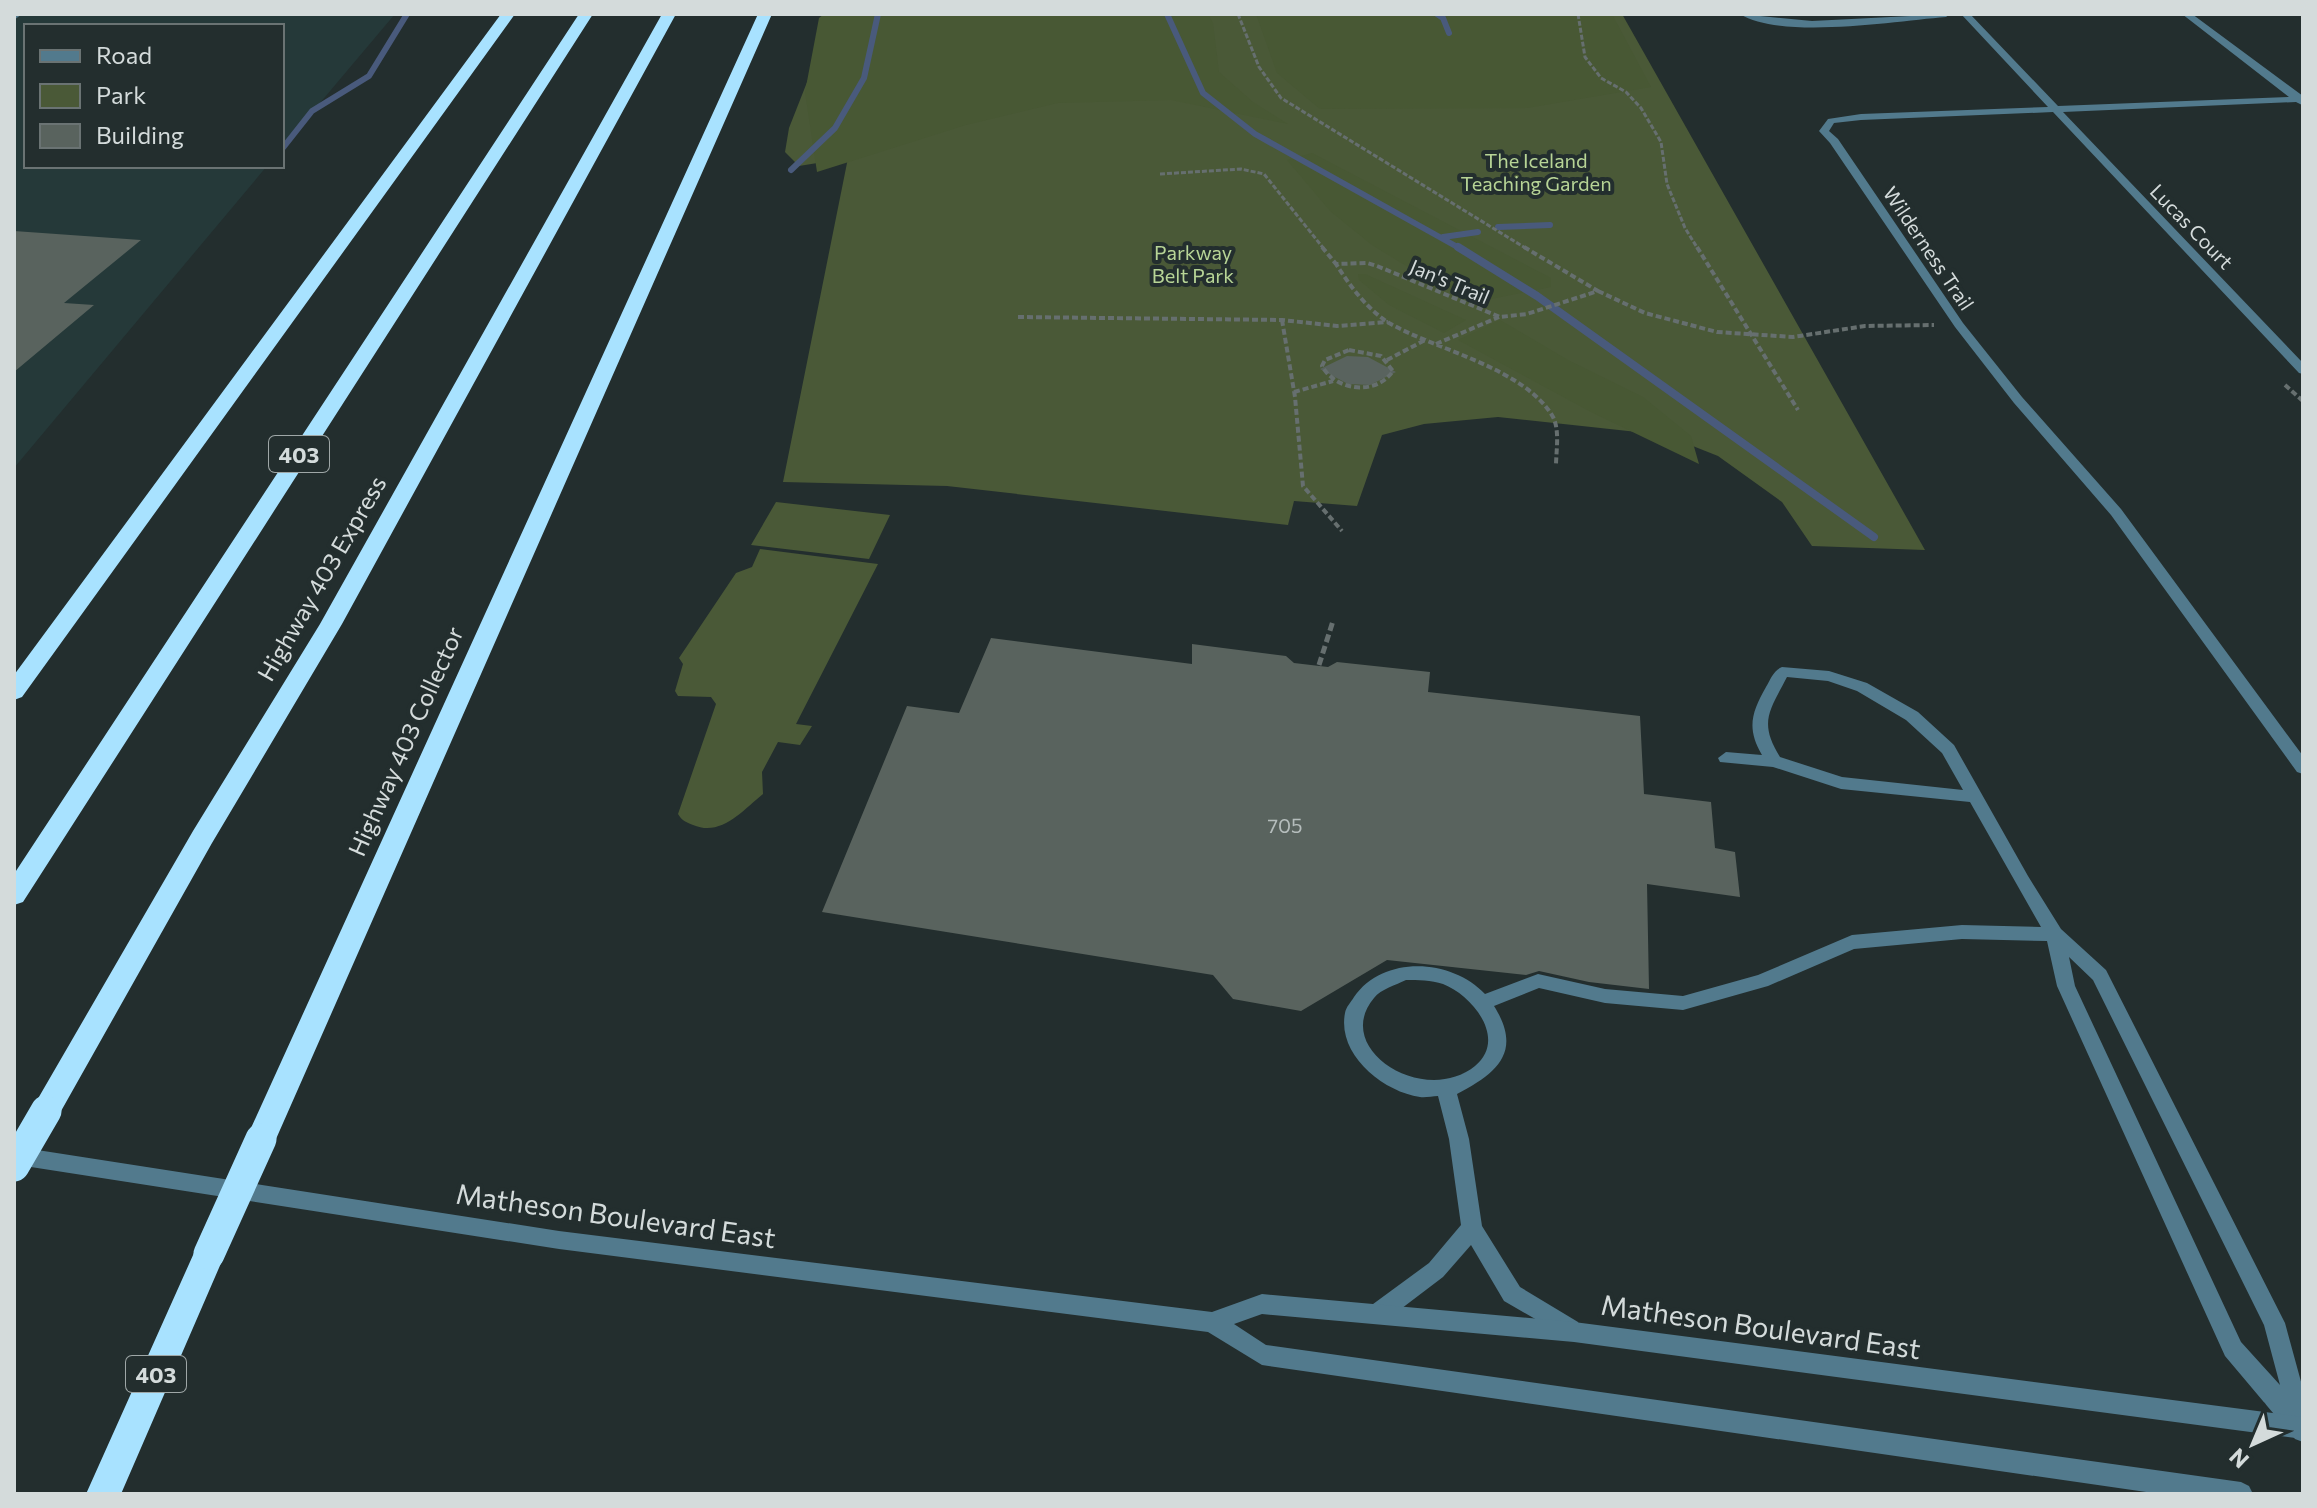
<svg xmlns="http://www.w3.org/2000/svg" width="2317" height="1508" viewBox="0 0 2317 1508" font-family="Commissioner,sans-serif">
<style>
.built{fill:#253939}
.green{fill:#4a5937}
.forest{fill:#485834}
.lines{fill:none;stroke-linecap:round;stroke-linejoin:round}
.stream-far1{stroke:#495a7c;stroke-width:6}
.stream{stroke:#495a7c;stroke-width:8}
.building{fill:#59635e}
.path-far2{stroke:#666f6f;stroke-width:3;stroke-dasharray:5 2;stroke-linecap:butt}
.path-far1{stroke:#666f6f;stroke-width:4;stroke-dasharray:6 3;stroke-linecap:butt}
.path{stroke:#666f6f;stroke-width:5;stroke-dasharray:8 4;stroke-linecap:butt}
.service{fill:#527a8d;fill-rule:evenodd}
.minor{fill:#527a8d;fill-rule:evenodd}
.tertiary{fill:#527a8d;fill-rule:evenodd}
.motorway{fill:#a8e2ff;fill-rule:evenodd}
.motorway-bridge{stroke:#a8e2ff;stroke-width:31}
.labels{text-anchor:middle;dominant-baseline:central;stroke-width:8;stroke-linejoin:round;paint-order:stroke}
.far-park-label{font-size:20px;fill:#b7d496;stroke:#232e2e}
.far-street-label{font-size:20px;fill:#d4dbdb;stroke:#232e2e}
.number-label{font-size:20px;fill:#b5bdbc}
.shield{fill:#232e2e;stroke:#9fa7a7;stroke-width:2}
.shield-label{font-size:22px;font-weight:bold;fill:#d4dbdb}
.street-label{font-size:24px;fill:#d4dbdb;stroke:#232e2e}
.near-street-label{font-size:28px;fill:#d4dbdb;stroke:#232e2e}
</style>
<rect width="100%" height="100%" fill="#232e2e"/>
<path class="built" d="M14,14H395L282,148V26H26V166H267L14,468Z"/>
<path class="green" d="M892,14H1622L1925,550L1812,546L1782,502L1718,456L1665,435L1498,417L1424,424L1382,435L1357,506L1294,501L1288,525L947,486L783,482L848,158L799,166L785,152L789,128L813,67Z
M776,502L890,515L869,559L751,545Z
M760,549L878,564L796,724L812,726L800,745L778,742L762,772L763,794C742,811 721,837 693,825C686,822 682,821 678,814L716,704L711,697L678,696L675,691L683,664L679,658L736,573L752,567Z"/>
<path class="forest" d="M824,14H1208L1213,23L1219,72L1253,102L1288,124L1171,100L1058,103L966,125L817,172L805,92L819,18Z
M1256,14H1612L1651,87L1527,108L1320,109L1277,73Z
M1312,153L1551,278V287L1481,301L1413,270L1372,245L1330,211L1287,160Z
M1358,274H1365L1466,320L1444,333L1389,305L1359,280Z
M1500,320L1568,360L1643,397L1691,436L1699,464L1591,412L1458,340Z"/>
<g class="lines">
<path class="stream-far1" d="M1167,14L1203,93L1255,134L1461,249
M1437,14L1443,18L1449,33
M282,149L312,111L369,76L407,14
M791,170L835,128L864,78L878,14
M1498,227L1550,225
M1443,237L1478,232"/>
<path class="stream" d="M1458,247L1537,296L1874,537"/>
</g>
<path class="building" d="M14,231L141,240L64,303L94,305L14,372Z
M1347,356L1368,357L1396,372L1370,385L1348,384L1320,369Z
M991,638L1192,664V644L1286,656L1294,663L1328,667L1337,662L1430,672L1428,692L1640,716L1644,794L1711,802L1715,848L1735,852L1740,897L1647,884L1649,989L1589,982L1539,971L1526,975L1387,960L1301,1011L1233,999L1213,975L822,912L907,706L959,713Z"/>
<g class="lines">
<path class="path-far2" d="M1238,14L1259,67L1281,98L1527,249
M1578,14L1585,57L1601,78L1626,92L1641,108L1661,142L1667,184L1685,228L1698,249
M1160,174L1241,169L1264,174L1324,249"/>
<path class="path-far1" d="M1322,247L1336,264
M1524,247L1598,291L1527,314L1500,317L1377,266L1367,263L1336,264C1350,286 1367,309 1389,323C1436,350 1525,368 1553,417C1560,431 1556,451 1556,466
M1697,247L1798,410
M1598,291L1645,313L1717,332L1793,337L1865,326L1934,325
M1018,317L1282,320L1337,326L1388,322
M1282,320L1295,397L1303,486L1342,531
M1436,344L1499,317
M1349,350L1381,356L1393,371C1376,396 1336,391 1322,366L1325,360Z
M1387,360L1427,339
M2285,385L2303,401
M1294,392L1333,381"/>
<path class="path" d="M1319,665L1333,621"/>
<path class="service" d="M1782,667L1829,671L1867,683L1918,712L1954,745L2028,876L2061,929L2106,970L2285,1323L2303,1389V1442L2295,1439L2225,1356L2057,986L2047,941L1962,939L1854,949L1768,986L1683,1010L1605,1003L1539,988L1494,1006C1523,1052 1497,1073 1457,1094L1469,1139L1482,1226L1520,1287L1578,1322L1581,1329L1578,1336L1570,1339L1504,1301L1471,1245L1443,1277L1385,1321L1377,1324L1369,1321L1366,1314L1369,1307L1429,1263L1461,1225L1449,1139L1438,1096C1432,1096 1425,1098 1420,1097C1382,1091 1337,1054 1345,1013C1346,1007 1351,1002 1354,997C1383,955 1451,958 1485,994L1538,974L1605,989L1683,996L1758,975L1852,935L1962,925L2041,927L1970,802L1841,789L1773,767L1720,762L1718,758L1726,752L1762,755C1746,728 1752,712 1766,687C1771,679 1773,671 1782,667ZM1787,677L1828,681L1857,691L1906,720L1942,753L1963,790L1842,777L1780,757C1758,722 1770,710 1787,677ZM2069,957L2093,980L2264,1325L2280,1385L2241,1342L2075,986ZM1406,980C1418,980 1431,980 1443,984C1472,995 1508,1039 1475,1066C1424,1107 1331,1049 1374,998C1381,989 1396,985 1406,980Z"/>
<path class="minor" d="M14,14H22L14,20Z
M1740,14L1812,21L1950,14L1946,17C1895,21 1782,40 1740,14Z
M1961,14H1970L2058,106L2289,97L2182,14H2192L2303,96L2302,105L2296,102L2063,112L2303,363V374L2299,373L2053,112L1861,120L1834,123L1829,131L1838,139L1963,323L2022,397L2121,509L2303,756V774L2297,772L2111,515L2014,403L1955,327L1830,143L1819,131L1828,119L1861,114L2048,107Z"/>
<path class="tertiary" d="M18,1147L559,1231L1212,1312L1262,1294L1574,1322L2303,1417V1439L1574,1342L1262,1314L1234,1324L1266,1345L2241,1482L2249,1486L2253,1494H2160L1262,1365L1208,1332L559,1249L18,1165L14,1163V1149Z"/>
<path class="motorway" d="M501,14H515L22,697L14,700V675Z
M579,14H593L23,902L14,905V874Z
M662,14H676L342,624L212,843L56,1120L46,1123L36,1120L31,1111L36,1102L193,831L320,624Z
M758,14H772L276,1139L272,1148L261,1152L250,1148L246,1139Z
M209,1240L220,1244L225,1254L121,1494H86L198,1244Z"/>
<path class="motorway-bridge" d="M14,1166L46,1111
M209,1254L261,1139"/>
</g>
<g class="labels">
<g class="far-park-label">
<text x="1536" y="160">The Iceland<tspan x="1536" dy="23">Teaching Garden</tspan></text>
<text x="1193" y="252">Parkway<tspan x="1193" dy="23">Belt Park</tspan></text>
</g>
<g class="far-street-label">
<text transform="translate(2192 226) rotate(46)">Lucas Court</text>
<text transform="translate(1929 248) rotate(56)">Wilderness Trail</text>
<text transform="translate(1450 281) rotate(23)">Jan's Trail</text>
</g>
<g class="number-label">
<text x="1285" y="825">705</text>
</g>
<g class="shield">
<rect x="269" y="436" width="60" height="36" rx="6"/>
<rect x="126" y="1356" width="60" height="36" rx="6"/>
</g>
<g class="shield-label">
<text x="299" y="454">403</text>
<text x="156" y="1374">403</text>
</g>
<g class="street-label">
<text transform="translate(321 578) rotate(-60)">Highway 403 Express</text>
<text transform="translate(405 741) rotate(-66)">Highway 403 Collector</text>
</g>
<g class="near-street-label">
<text transform="translate(616 1215) rotate(8)">Matheson Boulevard East</text>
<text transform="translate(1761 1326) rotate(8)">Matheson Boulevard East</text>
</g>
</g>
<rect width="2317" height="1508" fill="none" stroke="#d4dbdb" stroke-width="32"/>
<rect x="24" y="24" width="260" height="144" fill="#232e2e" stroke="#6a7373" stroke-width="2"/>
<rect x="40" y="50" width="40" height="12" fill="#527a8d" stroke="#6a7373" stroke-width="2"/>
<text x="96" y="64" font-size="24" fill="#d4dbdb">Road</text>
<rect x="40" y="84" width="40" height="24" fill="#4a5937" stroke="#6a7373" stroke-width="2"/>
<text x="96" y="104" font-size="24" fill="#d4dbdb">Park</text>
<rect x="40" y="124" width="40" height="24" fill="#59635e" stroke="#6a7373" stroke-width="2"/>
<text x="96" y="144" font-size="24" fill="#d4dbdb">Building</text>
<g transform="translate(2253 1444) rotate(224)" stroke="#232e2e" stroke-width="6" paint-order="stroke">
<path d="M0-6L14 30L0 20L-14 30Z" fill="#d4dbdb"/>
<text y="-12" font-size="22" font-weight="bold" text-anchor="middle" fill="#d4dbdb">N</text>
</g>
</svg>
